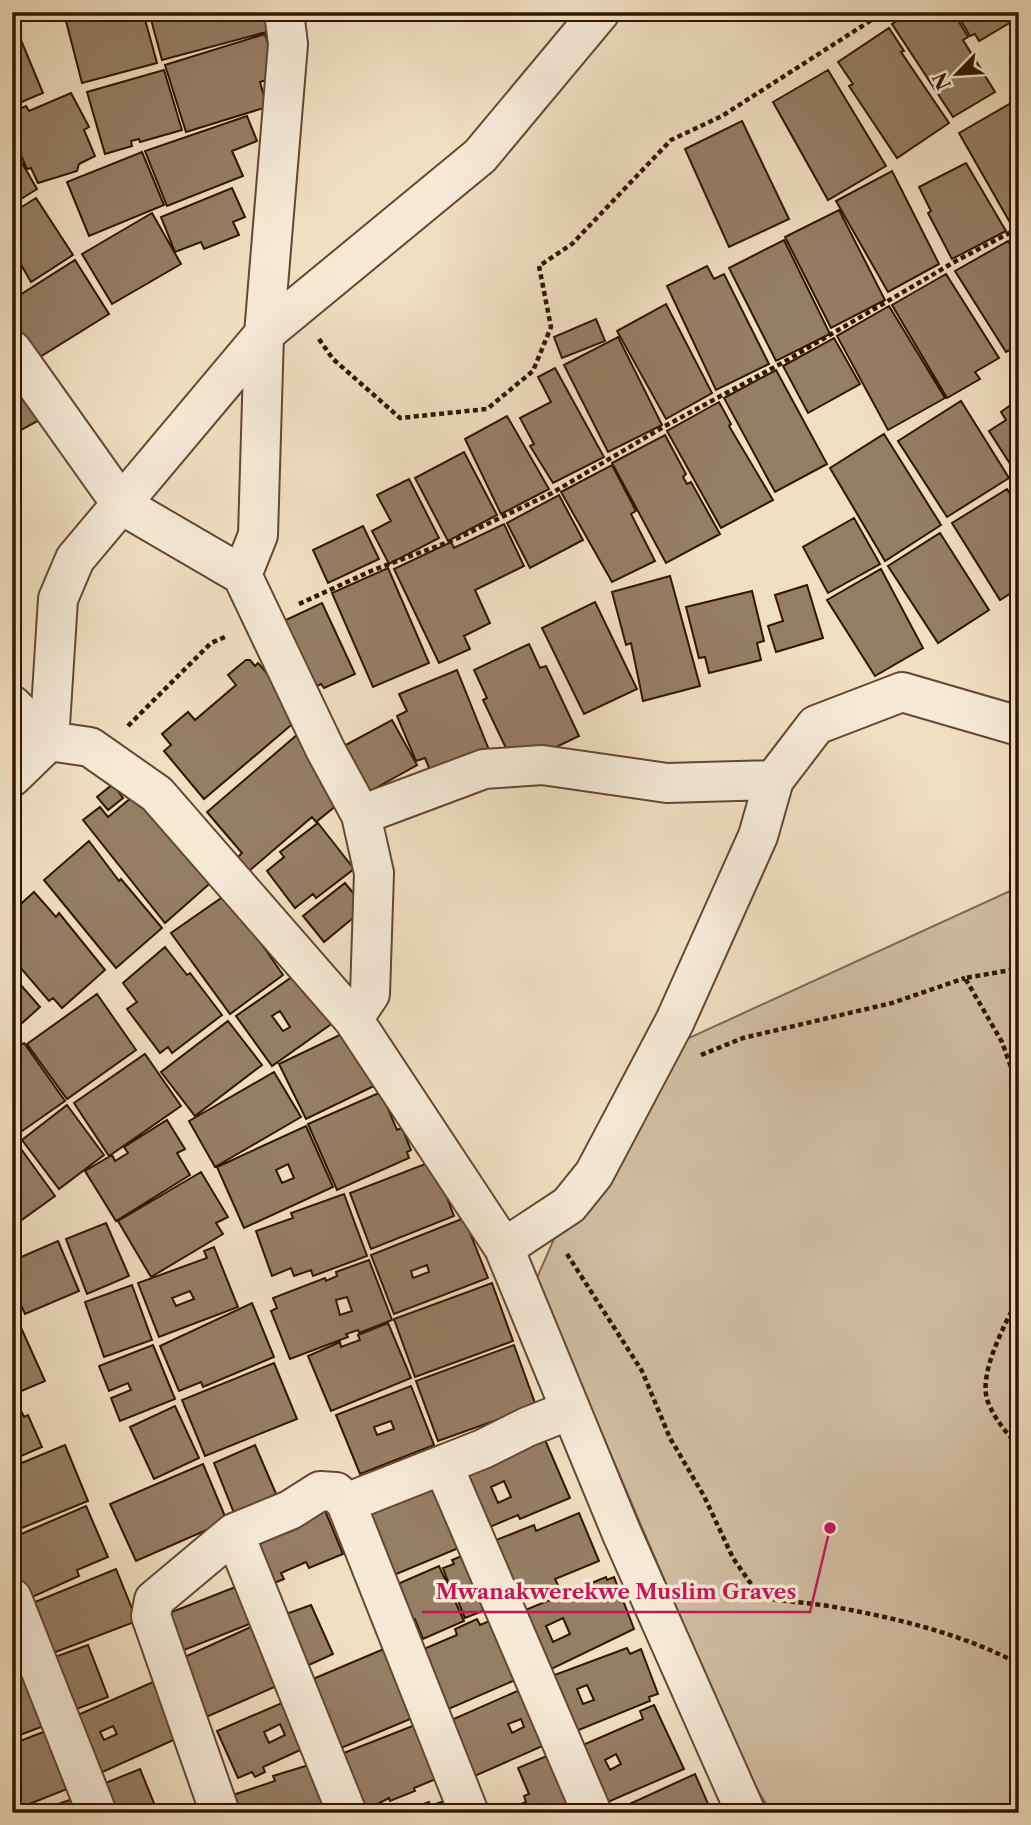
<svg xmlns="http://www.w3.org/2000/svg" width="1031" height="1825" viewBox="0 0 1031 1825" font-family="'Libre Caslon Text',serif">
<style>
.green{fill:#d1bda1;stroke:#826952;stroke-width:2}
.building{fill:#967e65;stroke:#331502;stroke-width:2;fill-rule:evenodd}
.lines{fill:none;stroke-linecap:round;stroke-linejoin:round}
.street-casing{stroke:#624832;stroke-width:42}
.path{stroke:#331502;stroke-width:4.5;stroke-dasharray:5 3.5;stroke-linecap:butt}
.street{stroke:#f6ead7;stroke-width:38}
.leader{fill:none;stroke:#c2185b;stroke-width:2.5}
.callout-dot{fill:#c2185b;stroke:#f6ead7;stroke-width:2.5}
.callout-label{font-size:21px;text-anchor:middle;font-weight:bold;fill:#c2185b;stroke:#f6ead7;stroke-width:7;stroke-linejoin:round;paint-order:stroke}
</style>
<rect width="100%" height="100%" fill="#f1dfc1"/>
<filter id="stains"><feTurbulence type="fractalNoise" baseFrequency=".00286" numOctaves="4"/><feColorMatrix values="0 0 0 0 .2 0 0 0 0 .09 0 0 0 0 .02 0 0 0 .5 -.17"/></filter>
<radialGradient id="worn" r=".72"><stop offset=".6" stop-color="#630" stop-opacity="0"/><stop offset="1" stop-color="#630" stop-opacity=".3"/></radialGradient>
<path class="green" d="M1019,887V1813H772L748,1775L536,1280L630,1065Z"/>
<path class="building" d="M83,12H143L157,63L82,83L65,17Z
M149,12H269L274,30L162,60Z
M311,12H336L314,20Z
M911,12H953L968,37L963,40L995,92L953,117L892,24Z
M956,12H1008L1013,21L979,41L975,34L970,36Z
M889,28L904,51L901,52L949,123L897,158L849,86L853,84L838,62Z
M18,33L43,93L12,106V36Z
M265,34L278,76L260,82L267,107L186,132L165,65Z
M164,70L182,130L140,142L139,139L131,141L132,146L105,154L87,92Z
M828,70L886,166L828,200L773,102Z
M71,93L89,127L84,130L95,156L79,164L77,171L38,183L31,168L27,169L12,135V112L26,106L29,111Z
M1013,102L1019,113V223L1012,226L959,133Z
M247,116L257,141L232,151L243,176L167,206L145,151Z
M742,121L789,219L729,247L685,149Z
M12,146L37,189L13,204L12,203Z
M142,152L164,205L89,236L67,182Z
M966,163L1006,231L952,259L928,213L931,211L919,187Z
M892,171L939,264L888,292L836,201Z
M232,188L245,217L233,222L239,235L204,249L201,242L175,252L161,217Z
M36,198L73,255L31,282L12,249V213Z
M839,210L885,300L831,328L785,237Z
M152,213L181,264L112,304L82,254Z
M784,240L830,334L776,361L729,268Z
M1008,241L1019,260V345L1006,352L955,271Z
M75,260L109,314L32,362L12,331V300Z
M707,266L714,279L724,274L769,364L716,390L667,286Z
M946,274L999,358L975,372L980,379L947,398L892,305Z
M666,304L712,393L666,419L617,331Z
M889,306L945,398L888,430L837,336Z
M596,319L605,341L562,358L554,337Z
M618,337L662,425L608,452L564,365Z
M834,338L860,384L808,413L783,366Z
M555,368L604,457L553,483L530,446L534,444L520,418L551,402L538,377Z
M776,370L827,464L775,492L724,398Z
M27,377L48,415L12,435V386Z
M961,401L1009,478L947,517L898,441Z
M719,402L731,424L729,426L773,500L721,528L667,431Z
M1012,404L1019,411L1016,473L989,431L1006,420L1001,412Z
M507,416L549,489L501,514L465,439Z
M884,434L941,525L885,561L830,468Z
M665,435L686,474L683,477L687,484L691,482L720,534L666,563L612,463Z
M464,452L497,515L448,541L415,478Z
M612,465L636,511L631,514L655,561L612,582L561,492Z
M409,479L439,538L389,564L372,531L391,521L377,495Z
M1007,489L1019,508V588L1000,600L952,523Z
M559,495L583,540L530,568L507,523Z
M854,518L880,564L828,593L803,547Z
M504,524L524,566L475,590L490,623L464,636L470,649L439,663L394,569L451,542L454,548Z
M363,526L379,559L328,583L313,550Z
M940,533L989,610L938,643L888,566Z
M388,568L429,663L373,687L332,593Z
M881,569L923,648L875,676L827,600Z
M670,576L700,686L643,701L631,643L626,645L612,592Z
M807,585L823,638L776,652L768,626L783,621L775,595Z
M752,591L764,641L757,643L761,660L709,673L705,657L699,658L686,607Z
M595,602L637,689L584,714L542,628Z
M322,603L355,674L324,688L321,684L302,693L271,627Z
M529,644L540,668L546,666L579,736L515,767L483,700L487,698L474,670Z
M246,660H250L255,666L258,663L303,715L204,799L164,751L171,745L162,734L188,712L195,720L236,685L228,675Z
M457,670L493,760L436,785L425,758L416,761L397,716L407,711L399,694Z
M392,720L417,765L356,799L331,753Z
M298,734L349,795L316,822L312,817L249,871L238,857L242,853L207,812Z
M113,784L123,798L108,810L97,797Z
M143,788L215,879L165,923L83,820L100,807L108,817Z
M318,823L354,869L316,898L313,894L295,908L267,871L284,857L280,852Z
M89,841L119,881L121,879L162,928L116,968L44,880Z
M345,883L362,904L358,914L324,942L303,916Z
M34,892L56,917L59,913L105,970L62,1008L53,998L49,1001L12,958V912Z
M227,894L283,975L230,1014L171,933Z
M165,947L187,975L190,973L222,1015L172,1053L168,1047L160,1053L127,1009L137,1002L123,983Z
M302,970L337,1020L272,1066L236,1016ZM280,1011L290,1027L283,1031L272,1016Z
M12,975L40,1007L12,1032Z
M97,994L136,1050L67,1099L27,1044Z
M228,1021L262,1065L195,1116L161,1072Z
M348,1031L374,1086L306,1119L279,1064Z
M17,1041L21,1045L24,1043L65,1101L15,1136L12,1132V1044Z
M145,1054L181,1106L109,1156L74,1103Z
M274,1072L301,1117L215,1167L189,1121Z
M381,1092L397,1130L402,1128L411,1150L407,1152L409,1158L337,1190L308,1124Z
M67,1105L104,1155L59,1189L22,1140Z
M167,1120L185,1149L177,1153L190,1175L116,1221L85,1171L112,1155L115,1161L128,1153L124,1147Z
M306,1126L333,1187L244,1228L217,1167ZM288,1164L294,1178L282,1183L276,1170Z
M16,1142L55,1196L12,1227V1145Z
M433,1161L454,1216L371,1249L350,1193Z
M201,1172L228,1217L216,1223L223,1234L151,1277L118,1221Z
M344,1194L367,1256L313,1276L311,1270L294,1276L291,1268L272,1276L256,1231L293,1218L291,1213Z
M464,1218L488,1278L394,1314L371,1255ZM427,1265L429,1272L413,1278L411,1271Z
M106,1223L129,1276L87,1294L66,1239Z
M58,1241L79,1291L25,1314L12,1285V1261Z
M214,1247L238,1307L159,1337L138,1283L207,1258L204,1251ZM190,1291L194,1299L176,1306L172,1298Z
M369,1260L392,1320L359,1333L358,1330L346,1334L348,1337L290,1359L271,1311L277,1308L273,1298L325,1278L326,1281L337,1276L336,1272ZM347,1297L352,1311L340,1315L336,1300Z
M492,1283L513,1341L415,1377L394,1319Z
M132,1285L152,1340L104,1357L85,1302Z
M252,1303L274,1357L203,1387L201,1382L179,1391L160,1346Z
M18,1321L45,1381L12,1395V1323Z
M388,1323L411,1378L331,1411L308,1356L340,1342L341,1347L360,1340L358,1335Z
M153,1345L175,1399L120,1421L111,1398L131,1390L128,1383L109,1391L99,1366Z
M514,1345L536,1406L438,1441L416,1381Z
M274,1363L297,1419L205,1456L182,1400Z
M411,1386L434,1445L360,1474L336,1415ZM391,1421L394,1429L377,1435L374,1427Z
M14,1396L24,1417L28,1415L42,1447L12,1460Z
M175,1406L199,1458L154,1479L130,1427Z
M545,1440L570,1498L520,1519L518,1515L478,1532L456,1480ZM504,1481L511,1497L498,1503L491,1487Z
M65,1445L88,1501L12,1532V1467Z
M255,1445L277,1496L234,1513L214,1463Z
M203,1464L227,1521L136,1561L110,1504Z
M448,1481L473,1542L394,1575L364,1517Z
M321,1501L343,1554L309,1568L306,1562L281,1573L284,1579L263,1588L241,1534Z
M86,1506L108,1557L77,1570L79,1576L21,1602L12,1582V1538Z
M579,1513L599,1561L555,1579L558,1585L506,1607L481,1546L534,1525L536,1531Z
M476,1550L498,1605L465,1618L454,1592L462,1589L459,1583L450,1587L443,1568L454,1564L452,1560Z
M439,1566L464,1621L423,1639L415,1619L408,1622L393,1586Z
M116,1569L137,1621L40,1658L20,1608Z
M606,1577L607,1580L614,1577L634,1629L537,1676L513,1615ZM563,1618L570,1634L553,1642L546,1626Z
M248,1582L267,1617L179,1652L164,1615Z
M311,1605L333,1654L296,1671L272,1619Z
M504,1615L529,1674L444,1711L419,1651L457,1635L455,1629L477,1619L480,1625Z
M262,1622L288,1681L204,1718L178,1660Z
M88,1645L108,1697L61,1715L41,1662Z
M386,1648L415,1717L334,1751L301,1684Z
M627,1648L630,1654L641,1649L658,1694L649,1697L650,1701L564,1736L541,1680ZM587,1685L594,1700L583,1704L577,1689Z
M36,1666L57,1721L12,1738V1676Z
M153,1682L178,1738L89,1778L64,1721ZM113,1726L117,1734L104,1740L100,1732Z
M531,1685L556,1740L461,1782L449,1721ZM521,1719L524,1727L512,1733L508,1724Z
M282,1703L309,1746L263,1767L265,1772L255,1777L252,1772L238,1778L217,1731ZM280,1724L285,1735L269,1743L264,1732Z
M654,1705L684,1769L594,1808L569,1751L643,1719L640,1711ZM616,1754L621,1764L610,1770L605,1760Z
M415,1725L436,1779L414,1788L415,1791L390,1801L389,1798L360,1813L331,1758Z
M59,1726L82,1783L12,1811V1744Z
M561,1750L580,1813H513L511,1808L526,1802L524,1796L529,1794L518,1768Z
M322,1761L340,1813H239L233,1795L275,1781L273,1776Z
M140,1769L158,1813H101L91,1789Z
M695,1774L712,1813H610Z
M87,1794L94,1813H32Z
M444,1801L448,1813H397L429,1802L430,1806Z"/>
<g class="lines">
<defs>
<path id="street" d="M284,12L288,44L264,334L258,535L242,575L325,749L361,815L374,873L370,994L353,1019
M12,350L122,505L242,575
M12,705L49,741L90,747L157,794L353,1019L504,1248L622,1534L746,1813
M12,777L49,741L58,599L75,559L264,334L480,156L600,12
M361,815L484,769L542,765L667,783L774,780
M504,1248L569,1205L594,1174L675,1021L758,836L774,780L816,725L902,692L1019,726
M443,1465L592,1813
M234,1533L347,1813
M12,1598L97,1813
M220,1813L151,1616L154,1600L234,1533L290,1510L320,1491L336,1492L346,1503
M469,1813L346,1503L483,1449L527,1427L570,1410"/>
</defs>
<use href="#street" class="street-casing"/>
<path class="path" d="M319,339L333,359L400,418L487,409L533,371L551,327L539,266L572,244L671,140L722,116L884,12
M299,604L371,571L456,539L552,493L665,426L782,363L956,261L1019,228
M128,726L211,643L227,636
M1019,962L1011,970L965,978L1002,1042L1019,1090
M701,1055L743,1038L892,1003L965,978
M567,1254L642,1371L670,1438L704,1496L733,1558L760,1597C787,1602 814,1603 840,1608C900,1619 965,1635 1019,1664
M1019,1296C1006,1323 977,1374 988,1402C995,1420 1007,1433 1019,1447"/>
<use href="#street" class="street"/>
</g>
<path class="leader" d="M830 1528L810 1612H422"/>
<circle class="callout-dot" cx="830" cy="1528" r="7"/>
<g class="callout-label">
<text x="616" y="1599">Mwanakwerekwe Muslim Graves</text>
</g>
<rect width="1031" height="1825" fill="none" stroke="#f1dfc1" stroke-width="42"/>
<rect x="14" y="14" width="1003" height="1797" fill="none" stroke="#331502" stroke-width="3.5"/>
<rect x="21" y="21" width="989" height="1783" fill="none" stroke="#331502" stroke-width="2"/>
<g transform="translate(957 74) rotate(245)" stroke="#f6ead7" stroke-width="5" paint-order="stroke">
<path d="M0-5L12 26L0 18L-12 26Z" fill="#331502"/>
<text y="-10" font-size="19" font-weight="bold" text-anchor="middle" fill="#331502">N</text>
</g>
<rect width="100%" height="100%" filter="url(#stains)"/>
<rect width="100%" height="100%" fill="url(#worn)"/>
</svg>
